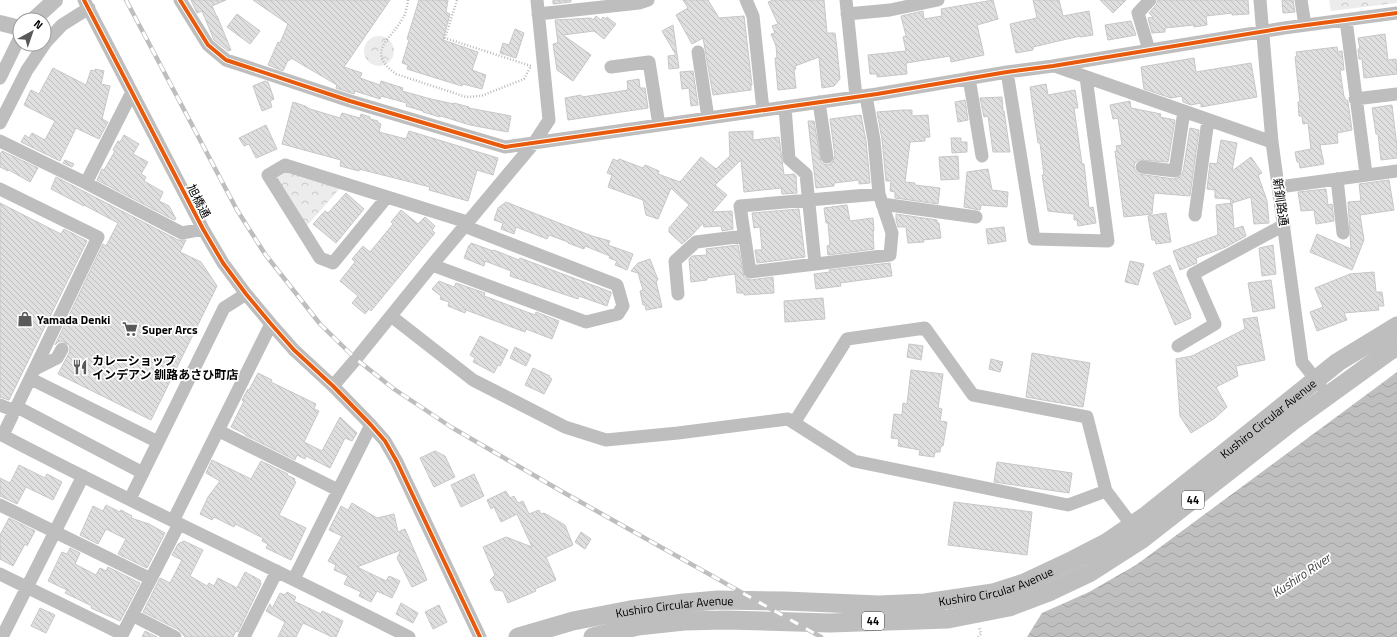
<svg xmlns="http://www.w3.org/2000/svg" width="1397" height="637" viewBox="0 0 1397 637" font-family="'Titillium Web','Noto Sans JP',sans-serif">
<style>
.park{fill:url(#park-crowns)}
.water{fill:url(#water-waves)}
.building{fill:url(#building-back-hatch);stroke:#c7c7c7}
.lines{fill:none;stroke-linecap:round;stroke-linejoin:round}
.path{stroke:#b9b9b9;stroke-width:2.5;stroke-dasharray:1 2;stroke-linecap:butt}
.minor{stroke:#bebebe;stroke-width:13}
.major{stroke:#bebebe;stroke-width:16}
.highway{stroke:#bebebe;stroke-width:19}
.rail-casing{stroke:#bebebe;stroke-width:4.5}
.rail{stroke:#fff;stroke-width:3;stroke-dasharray:9;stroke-linecap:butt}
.cycleway-casing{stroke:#fff;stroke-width:6}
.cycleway{stroke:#e8590c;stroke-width:4}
.labels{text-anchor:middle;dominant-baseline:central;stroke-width:3.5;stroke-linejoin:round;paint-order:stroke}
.shield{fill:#fff;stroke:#4c4c4c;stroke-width:1}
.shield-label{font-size:11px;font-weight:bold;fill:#000}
.street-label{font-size:12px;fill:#000;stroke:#fff}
.poi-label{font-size:12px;font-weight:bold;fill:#000;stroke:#fff;text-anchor:start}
.water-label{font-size:13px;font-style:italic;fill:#444;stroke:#fff}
</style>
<defs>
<pattern id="park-crowns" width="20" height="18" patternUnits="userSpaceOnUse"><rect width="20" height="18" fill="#ececec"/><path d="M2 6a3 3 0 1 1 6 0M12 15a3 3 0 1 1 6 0" fill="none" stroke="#c9c9c9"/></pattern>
<pattern id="water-waves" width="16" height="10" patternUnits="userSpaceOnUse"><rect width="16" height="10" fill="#bfbfbf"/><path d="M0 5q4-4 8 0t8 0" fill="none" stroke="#a2a2a2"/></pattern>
<pattern id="building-back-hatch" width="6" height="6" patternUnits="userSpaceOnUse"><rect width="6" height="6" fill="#dfdfdf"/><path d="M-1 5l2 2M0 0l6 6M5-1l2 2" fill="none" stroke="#bebebe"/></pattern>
</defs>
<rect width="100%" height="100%" fill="#fff"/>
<path class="park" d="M1329,0H1397V3L1331,11Z
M364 51a15 15 0 1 1 30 0a15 15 0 1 1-30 0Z
M286,168L342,186L305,228L273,176Z"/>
<path class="water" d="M1397,372V637H1027L1042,613L1089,592L1136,565Z"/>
<path class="building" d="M191,0H226L212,6L217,17V16L231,50L228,51L214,40L202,11L197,13Z
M253,0H390L344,67L362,73L360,78L380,85L381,81L403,88L402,91L431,99L454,104V103L469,107V108L511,116L508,132L470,125L441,116L440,117L423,112V111L406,106L407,103L381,96L380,99L355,91L354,94L336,88L337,85L291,58L289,61L288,60L283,71L268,65L278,42L280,43L288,24Z
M419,0H448L446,12L450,14L443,40L478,52L472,70L486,75L482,89L463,84L462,86L426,75L407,69L408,65L402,63L409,40L407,39Z
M553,0H571V2L553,4Z
M683,0H708L719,18L744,16L752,85H751V90L713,95L703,38L692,44L676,15L688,8Z
M773,0H824L827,33H835L837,49L840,79L834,86L822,88L819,57L795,66L796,69H794L796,88L778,90L775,58H777L776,46L771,34L775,33L772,26L778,24L768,2Z
M993,0L998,19L977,25L984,55L951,62L950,56L906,63L907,74L877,77V74H870L868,55L906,51L903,37L906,36L901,16L923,11L924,19L942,16L941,9Z
M1033,0H1059L1063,16L1089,11L1093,35L1080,37V36L1033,47V50L1016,53L1010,24L1037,18Z
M1100,0H1126L1113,13Z
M1158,0H1248L1249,14L1232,15V13L1206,16L1207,25L1194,27V25L1165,28V32L1152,33L1148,18L1153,17L1149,13L1156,5Z
M1282,0H1293L1295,12L1283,13Z
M237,14L260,31L250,44L227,27Z
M596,16L601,20L603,17L606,19L607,17L616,24L604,39L594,31L563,35L591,55L573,81L557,70L553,44L558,43L555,20L591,18L593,20Z
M1131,21L1136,35L1108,40L1105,25Z
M673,25L679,68L669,69L668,56L676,55L662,31Z
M515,29L524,33L516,58L500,53L503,43L509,45Z
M1385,34L1388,60L1396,59L1397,74L1364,78L1362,59H1359L1358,49H1360L1358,38Z
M1337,47L1338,52L1342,51L1344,70H1340L1344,97H1345V100H1347L1348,102L1352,130L1337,133L1338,143L1320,145L1324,164L1300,168L1299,162H1297L1295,152L1311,149L1308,123L1303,124L1302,116H1299L1298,102H1300L1295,57L1297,56L1296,52Z
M1194,58L1196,72L1251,63L1257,97L1201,107V103L1191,105L1183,102L1182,96L1171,98L1144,89L1141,67Z
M53,68L86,85L91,70L95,71V69L104,71L101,84L110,86L102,119L108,122L99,139L76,128L60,161L21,142L25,135L29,138L32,133L45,140L55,121L24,105L31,90L39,94Z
M693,71L698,105L691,106L689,88L682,89L680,72Z
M639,79L640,88H645L648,108L568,120L565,98L581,95L582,97L628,90L627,81Z
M265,81L268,82L274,99L270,101L272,107L262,111L253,86Z
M1046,84L1048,95L1075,90L1078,108H1074L1082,164H1084L1089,208L1093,207L1096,223L1078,226L1077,220H1074V214L1048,211L1042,175H1044L1040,143H1038L1030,87Z
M1002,97L1003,111H1004L1010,152H993L988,116L984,117L980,98Z
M965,100L968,120L958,122L955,102Z
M1130,101L1131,108L1161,114L1160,117L1175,120L1168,162L1139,160L1135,163L1134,166L1135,170L1138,174L1174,179L1178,178L1183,172L1190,128L1199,130L1190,196L1154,193L1152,214L1124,217L1115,151H1117L1116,146L1122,145L1118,118L1113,119L1110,105Z
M293,102L305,106L310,109L340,118L342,113L360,118L361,114L370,117V119L378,121V123L381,124L379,132L406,139L409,131L498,158L493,175L477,170L468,201L429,190L430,187L359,169V171L340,166L341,160L282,144Z
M1392,105L1397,147V158L1381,160L1378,134H1376L1372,108Z
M903,110H912V116L928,115L930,137H925V141L910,142L905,182L915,183V185L940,188L938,204L895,198V192L890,191L891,181H886L882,139L877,112Z
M861,115L866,141L870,183L859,184V180L834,183V186L816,188L808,121H814L821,162L824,164L828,165L832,163L835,156L830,119Z
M266,125L277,149L256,158L249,144L244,146L239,138Z
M753,131V140L779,137L784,175L794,174L796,176L797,193L782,194L781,188L744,192L741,160L715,185L727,195L712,212L732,211L733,229L722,231L721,226L704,227L703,223L692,235L682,244L669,232V228L689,205L671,188L658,219L646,215L643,200L608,187L612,175L607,173L613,159L618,161L619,159L643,168L645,165L659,171L658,174L680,182L701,157L716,169L730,156L729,132Z
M124,135L139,144L133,154L148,162L141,174L146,177L144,181L163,192L159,201L169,206L176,219L174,220L97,180L102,169L104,170L115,151L113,150L118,141L120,142Z
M951,138H961V142H967V152L952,153Z
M1221,140L1237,143L1232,171L1251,157L1262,173L1258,175L1267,201L1269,223L1254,224L1251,197L1232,203L1234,229L1243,226L1246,236L1226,247L1196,258L1197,263L1180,270L1173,251L1218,235L1216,205L1231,203L1230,199L1215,198V190L1207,189L1210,163L1217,164Z
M2,151L38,168L30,182L9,170L8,171L0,167V154Z
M958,156L959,179L941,180L939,157Z
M65,160L74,164L72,167L63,163Z
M988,169L992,190L1008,192L1007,207L981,205L980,210L964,207L967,172Z
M56,177L178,240H186L180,252L201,262L217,286L151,420L58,374L69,353L70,348L69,345L62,341L58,342L55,345L103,244L106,246L118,223L84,205V206L51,189Z
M1389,180L1394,210L1360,215L1364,240L1352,270L1310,252L1317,234L1351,249L1348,202L1361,201L1359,184Z
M1326,189L1328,205L1332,204L1334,221L1316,224L1314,210L1301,211L1298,192Z
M346,193L364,209L336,243L313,224L325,211L328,213Z
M506,202L592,236L610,241L608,245L633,254L627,270L615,265L617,261L609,258L610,256L585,246L584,249L568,243V242L549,235L547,239L516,227L514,234L501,229L503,223L494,220L498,208Z
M0,203L61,234L64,229L87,241L9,400L0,397Z
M847,205L850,221L873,218L874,231H873L874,249L828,255L827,246L830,245L828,223H826L824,208Z
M799,209L805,257L757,263L755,250H762L760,227L754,228L752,213Z
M401,210L418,224L425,217L435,226L432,230L435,233L371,311L369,309L365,314L352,303L358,296L340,281L355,262L352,259L363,246L370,252L393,224L391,222Z
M1166,213L1171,242L1156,244L1155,240H1152L1148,216Z
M896,214L937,220V223H939L941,238L923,240L924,242L908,243L906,227H898L896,220Z
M1004,227L1006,241L988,244L986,229Z
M471,243L493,251L494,250L519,260L520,258L611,292V294L607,306L579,296L578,299L510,276L511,271L485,261L484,266L464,258L469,245L470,246Z
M738,245L744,277L747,279L751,280L773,277L774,293L744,295V293H737L735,274L707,278V280L691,282L689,259L692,256L707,255L706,249Z
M1273,245L1276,274L1262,276L1259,248Z
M650,259L658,280L656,281L662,307L646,310L645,305H643L640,291L643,290L638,273L631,271L638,263Z
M1130,261L1144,264L1138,285L1125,282Z
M890,263L892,276L840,283L841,286L816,289L814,274L830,272L829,270Z
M1170,265L1191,315H1190L1191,318L1175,325L1153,273Z
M1374,272L1376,292H1382L1384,306H1378L1379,310L1344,313L1347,320L1317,331L1310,312L1323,307L1315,288L1350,274Z
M1271,280L1275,308L1253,312L1248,283Z
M439,281L454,287L456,283L485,293L484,296L503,303L535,315L536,312L559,321L552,339L526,329L525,332L466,310L465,313L448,306L449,302L440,299L441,296L432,289Z
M823,298L825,319L785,322L784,301Z
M1257,317L1265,360L1236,366L1238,376L1216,387L1227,407L1215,418L1191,433L1180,416L1176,359L1192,356L1245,329L1243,319Z
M480,336L508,350L500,366L498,365L494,373L473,362L475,358L470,355Z
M909,344L923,346L921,360L907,357Z
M515,347L531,355L526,366L510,358Z
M1032,353L1090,363L1083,407L1026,397Z
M991,359L1003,362L1000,372L989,369Z
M533,368L550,376L549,377L552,379L544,394L525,385Z
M911,370L943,374L938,408L942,409L940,421L947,422L943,446H941L940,452H935L934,457L919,455L920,450L898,446L899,439L891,438L894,414L902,415L903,403L907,404Z
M258,373L272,380L271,382L316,404L314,409L319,411L304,442L322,451L340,417L357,433L352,441L345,438L330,468L306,456L305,459L297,455L295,460L245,435V434L231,427L244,401L242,400L248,389L249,390Z
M435,451L445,456L455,477L434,487L420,458Z
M212,460L251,479L261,461L288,474L287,475L295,479L294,481L296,482L279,515L306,528L291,560L266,548L268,544L262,541L263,538L235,524L234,527L214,517L212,520L200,514L208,497L220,481L206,473Z
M997,462L1072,473L1069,493L994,482Z
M19,465L45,478L47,474L62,482L53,500L26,487L17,504L0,496V478L10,483Z
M474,474L484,496L461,507L451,485Z
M506,491L510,498L514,496L518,503L523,501L529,514L539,510L541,514L544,513L565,525L573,545L546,557L556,580L535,589L536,591L508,603L503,591L495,590L490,580L495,575L483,547L506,537L532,547L517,514L501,522L494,507L491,509L487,500Z
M954,502L1032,512L1027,555L948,545Z
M352,503L377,518L394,514L398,532L405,529L427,580L412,587L397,558L401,550L357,567L386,581L389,576L400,581L392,598L377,591L371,602L359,596L361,592L344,584L348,576L334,570L336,565L328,561L342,536L329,530L341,506L348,510Z
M106,505L120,512L121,510L132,516L131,518L149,524L165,533L147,568L118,554L126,539L106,529L98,544L80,535L93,506L103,511Z
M9,518L35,531L27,546L25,544L13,566L0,559V535Z
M581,532L591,539L585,549L575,542Z
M184,541L203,550L190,576L207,586L209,583L214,586L218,578L237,588L245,572L260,580L261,584L238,632L236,631L233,637H185L179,630L143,612L160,578L170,583L182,560L172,555L178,544Z
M70,548L80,553L75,564L96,575L100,568L106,571L108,567L140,583L120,621L91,608L92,606L65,593L67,590L48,581L62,552L67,554Z
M287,592L296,597L294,601L321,614L322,611L343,621L336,637H332L303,623L296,637H278L285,622L266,611L270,604L272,609L280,593L285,595Z
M401,603L418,613L413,623L396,614Z
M439,605L447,622L433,629L425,612Z
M40,608L55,615L46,633L31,626Z
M145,631L157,637H142Z"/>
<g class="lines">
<path class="path" d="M408,0C407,6 406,13 403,18C390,41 365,51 396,74L466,97L481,96L524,79L531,66L445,38L457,0
M978,637L981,634L979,627"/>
<path class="minor" d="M84,0L203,229L223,263L246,294L271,324L294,350L333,386L371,425L385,441L397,462L480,637
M180,0L208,45L226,60L350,101L505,147L877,94L1007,72L1053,66L1284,28L1397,13
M746,0L753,16L763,110
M846,0L856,97
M1260,0L1272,142L1302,362L1320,385
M1301,0L1305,25
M538,14L639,3L648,0
M847,14L890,10L938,0
M1346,20L1366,174
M1149,50L1138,13L1150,0
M698,52L708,118
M1055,66L1272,142
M611,67L649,62L659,125
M1007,72L1034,239L1108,241L1086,77
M0,78L20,37
M969,78L982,156
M132,92L86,183L182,233L203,229
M866,96L874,140L879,194L892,233L890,255L750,272L740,206L879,194
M1355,99L1397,94
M819,102L827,157
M785,107L789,159L806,174L815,264
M0,123L27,70L46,42L62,25L89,8
M0,141L86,183
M1142,167L1175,171L1184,111
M1337,179L1343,233
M1279,187L1397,171
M0,189L98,237L3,435
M387,197L333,263L320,258L268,175L285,165L467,222
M882,204L976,217
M1195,215L1208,120
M432,265L586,322L618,314L623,306L617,285L464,226
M678,294L675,261L696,242L744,236
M391,316L473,380L565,427L606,440L678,433L788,419L854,461L1068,505L1106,491L1137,532
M1178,346L1215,324L1193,274L1284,225
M35,369L57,358L62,349
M31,379L158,442
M333,386L356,359L432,265L534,143L549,120L537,0
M0,405L15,411
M17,407L143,473
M794,423L847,339L925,328L973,395L1087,417L1106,491
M219,431L338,490
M0,434C135,505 274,568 409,637
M130,499L224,308L246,294
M0,505L151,579
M173,521L271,324
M0,574L122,634
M294,579L371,425
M132,615L175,637
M2,637L83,476
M121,637L179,524
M244,637L277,571"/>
<path class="major" d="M33,20L55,0
M0,23L20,28"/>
<g class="highway">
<path id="s1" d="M518,637L573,621L630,610L684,603L718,600L785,601L879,605L925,603L993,593L1024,583L1073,560L1106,543L1147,515L1338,362L1397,326"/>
<path d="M593,637L638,626L684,621L726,620L830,623L948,619L1009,607L1051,591L1089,573L1142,539L1294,420L1388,352L1397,347"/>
</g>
<defs>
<path id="rail" d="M126,0L237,210L265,254L320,324L356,359L394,389L451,427L561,491L821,637"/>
</defs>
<use href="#rail" class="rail-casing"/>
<use href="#rail" class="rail"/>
<defs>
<path id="cycleway" d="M84,0L203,229L223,263L246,294L271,324L294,350L333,386L371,425L385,441L397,462L480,637
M180,0L208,45L226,60L350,101L505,147L877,94L1007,72L1053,66L1284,28L1397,13"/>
</defs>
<use href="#cycleway" class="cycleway-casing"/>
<use href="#cycleway" class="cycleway"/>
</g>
<defs>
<symbol id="shop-bare" viewBox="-9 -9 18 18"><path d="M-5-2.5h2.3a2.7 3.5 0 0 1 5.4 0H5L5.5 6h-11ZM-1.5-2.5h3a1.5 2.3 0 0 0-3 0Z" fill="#595959" stroke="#fff" stroke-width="2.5" paint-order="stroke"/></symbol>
<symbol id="supermarket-bare" viewBox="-9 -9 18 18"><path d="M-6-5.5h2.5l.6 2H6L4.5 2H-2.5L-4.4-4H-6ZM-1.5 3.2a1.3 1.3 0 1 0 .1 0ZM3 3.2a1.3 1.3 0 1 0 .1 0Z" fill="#595959" stroke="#fff" stroke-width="2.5" paint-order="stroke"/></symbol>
<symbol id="restaurant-bare" viewBox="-9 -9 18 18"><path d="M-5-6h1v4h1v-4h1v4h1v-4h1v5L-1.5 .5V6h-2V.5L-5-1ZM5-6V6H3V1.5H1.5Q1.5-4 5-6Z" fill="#595959" stroke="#fff" stroke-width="2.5" paint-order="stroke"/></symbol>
</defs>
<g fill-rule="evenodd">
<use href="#shop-bare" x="14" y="308" width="22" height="22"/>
<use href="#supermarket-bare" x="119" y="318" width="22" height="22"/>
<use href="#restaurant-bare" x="69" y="356" width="22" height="22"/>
</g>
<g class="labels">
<g class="shield">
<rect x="1182" y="491" width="22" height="18" rx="3"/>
<rect x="862" y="612" width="22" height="18" rx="3"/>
</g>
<g class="shield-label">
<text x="1193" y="500">44</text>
<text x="873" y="621">44</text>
</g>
<g class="street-label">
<text transform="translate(199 201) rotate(63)">旭橋通</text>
<text transform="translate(1281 202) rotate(82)">新釧路通</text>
<text stroke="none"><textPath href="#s1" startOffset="808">Kushiro Circular Avenue</textPath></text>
<text stroke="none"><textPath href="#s1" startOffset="484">Kushiro Circular Avenue</textPath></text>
<text stroke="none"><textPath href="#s1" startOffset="160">Kushiro Circular Avenue</textPath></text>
</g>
<g class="poi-label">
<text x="37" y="319">Yamada Denki</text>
<text x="142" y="329">Super Arcs</text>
<text x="92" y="360">カレーショップ<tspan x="92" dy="14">インデアン 釧路あさひ町店</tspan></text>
</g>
<g class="water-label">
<text transform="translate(1301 575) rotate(-34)">Kushiro River</text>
</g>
</g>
<g transform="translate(32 32) rotate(40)"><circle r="19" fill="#ffffff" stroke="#999999"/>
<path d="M0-3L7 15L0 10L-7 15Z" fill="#595959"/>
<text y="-6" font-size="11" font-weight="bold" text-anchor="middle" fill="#000000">N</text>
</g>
</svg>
